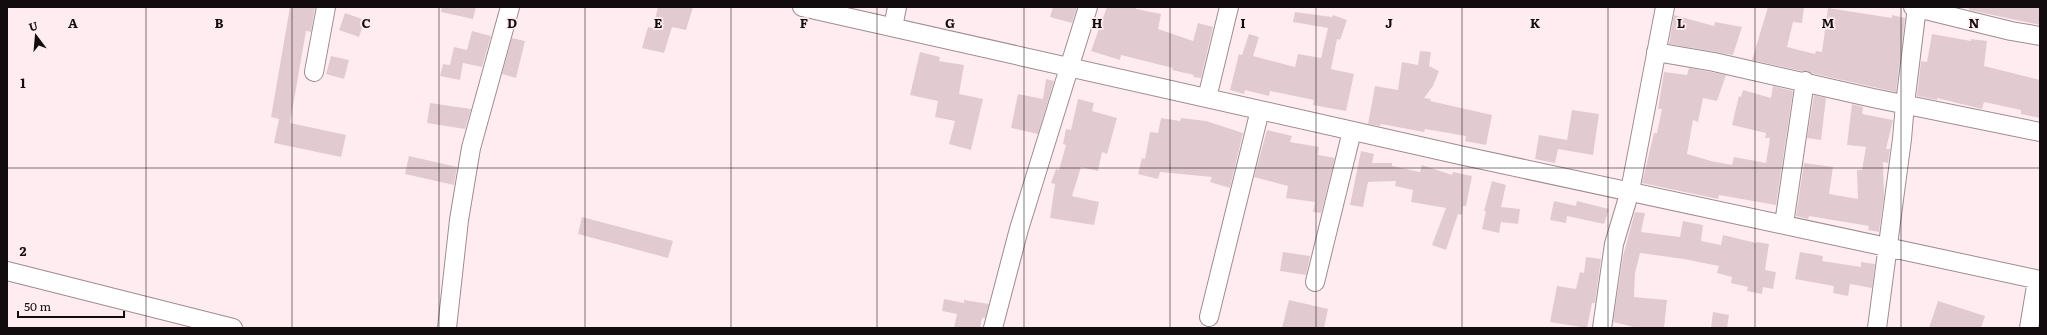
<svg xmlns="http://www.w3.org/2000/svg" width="2047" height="335" viewBox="0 0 2047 335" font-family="Literata,serif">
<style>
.building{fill:#e1cbd1}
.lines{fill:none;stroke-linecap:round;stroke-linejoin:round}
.minor-casing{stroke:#9f8b90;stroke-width:20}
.minor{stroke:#fff;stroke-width:18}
.grid{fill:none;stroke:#130c0e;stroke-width:1;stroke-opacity:0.55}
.grid-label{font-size:13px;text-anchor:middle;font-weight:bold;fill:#130c0e;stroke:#ffecf1;stroke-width:3.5;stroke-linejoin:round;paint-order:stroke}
</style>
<rect width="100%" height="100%" fill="#ffecf1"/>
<path class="building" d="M290,7H315L311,32L306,31L290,123L346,135L341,157L274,143L279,119L271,117Z
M442,7H476L473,19L441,12Z
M658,7H693L686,30L672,27L664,53L642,48L648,27L653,28Z
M1053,7H1077L1072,23L1050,17Z
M1107,7H1136V9L1161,14L1158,29L1193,41L1198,23L1213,27L1201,78L1193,77L1194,75L1172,70L1173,68L1121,55L1120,60L1091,51Z
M1768,7H1804L1802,23L1793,22L1787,47L1815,54L1816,51L1822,52L1828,8L1892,18V15L1905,18L1896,92L1752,60Z
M1969,7H2040V25L1969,10Z
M1295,12L1332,17L1333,15L1347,20L1340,40L1337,39L1331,69L1354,74L1346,111L1313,105L1314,100L1270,91L1269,96L1245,90L1244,94L1230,90L1239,54L1242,55L1249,34L1259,37L1253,56L1295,67L1298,54L1321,58L1328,28L1293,22Z
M345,13L365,20L359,37L339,30Z
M1674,15L1714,26L1715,22L1742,27L1733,55L1669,44Z
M472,31L491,36L482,67L463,63L460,80L440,76L443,64L450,65L454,47L467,50Z
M1932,34L1971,41V39L1987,41L1984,66L2040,80V118L2021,114V110L1984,102L1982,109L1937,98V100L1917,96L1921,61L1927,62Z
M512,38L525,41L516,78L502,74Z
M1420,51L1431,52L1429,66L1439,71L1433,86L1424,98L1431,99L1430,101L1492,115L1486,145L1465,141L1466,136L1425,129L1424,132L1381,124L1380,126L1368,124L1375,86L1398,90L1402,62L1418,65Z
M920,52L940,57L939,61L964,65L959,94L983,99L971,150L949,144L955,121L935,117L938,101L910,95Z
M331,56L349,60L344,79L326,74Z
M1689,68L1726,75L1717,101L1703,98L1698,122L1693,120L1687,154L1711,161L1732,165L1734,157L1766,163L1770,138H1765L1766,133L1732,125L1739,96L1741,97L1743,90L1771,98L1773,86L1793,91L1776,205L1719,195L1718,199L1642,183L1654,133H1657L1662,109H1658L1664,72L1687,75Z
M1046,79L1054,81L1038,134L1011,128L1018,94L1043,99Z
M1814,95L1826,98L1821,140L1807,138Z
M1078,99L1094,103L1092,111L1117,118L1107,154L1102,152L1098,171L1081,167L1072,196L1099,202L1094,225L1050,218L1055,184L1051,183L1056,169L1059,170L1066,145L1063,144L1066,129L1071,130Z
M430,103L471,109L465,129L427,123Z
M1852,104L1863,107L1862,114L1893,120L1886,149H1890L1888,163L1883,162L1884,196L1879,232L1868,230L1869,226L1809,216L1808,219L1796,216L1804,163L1833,167L1829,194L1858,199L1857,170H1862L1866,147L1847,145Z
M1572,110L1599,114L1593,155L1558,149L1555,163L1535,159L1539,135L1567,140Z
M1161,118L1180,121L1181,118L1206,121L1243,133L1230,188L1210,182L1212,177L1160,172L1158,179L1138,174L1142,158L1145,159L1150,132L1158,133Z
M1267,130L1292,136L1290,142L1319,147L1318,155L1335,158L1321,213L1313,212L1315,202L1286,198L1288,186L1254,177Z
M1361,151L1374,154L1372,163H1392V166L1420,172L1422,165L1452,175L1453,172L1472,176L1466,206H1463L1462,215L1458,214L1446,250L1432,245L1446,208L1411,202L1413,190L1395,186L1396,181L1368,182L1363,207L1350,205Z
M409,156L457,167L454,185L405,174Z
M1492,181L1506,185L1501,207L1520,209L1518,224L1501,222L1499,233L1482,229L1486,211H1484Z
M1554,201L1576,206L1577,201L1609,209L1604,224L1567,216L1566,223L1550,220Z
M1635,212L1645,213L1641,232L1680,237L1683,221L1703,225L1701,241L1721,245L1723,235L1756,243L1757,242L1769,244L1765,270L1776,272L1773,289L1763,287L1762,294L1747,291L1748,287L1731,283L1732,277L1717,273L1719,266L1684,259L1640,253L1635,273L1634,297L1667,300L1664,328H1638L1613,322L1623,256Z
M582,217L673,241L668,258L578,234Z
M1283,252L1310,256L1306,275L1280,271Z
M1800,252L1823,256L1822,261L1861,267V262L1875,264L1872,288L1850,284L1848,296L1833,293L1834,286L1795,279Z
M1586,257L1601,259L1595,303H1592L1587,328L1550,322L1557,286L1576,289L1580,272L1584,273Z
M944,299L964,303V300L989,304L985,318H982L980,328H954L957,314L942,311Z
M1289,300L1328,309L1324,328H1282Z
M1938,301L1985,316L1981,328H1929Z
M1713,312L1729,315L1727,328H1711Z"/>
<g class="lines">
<defs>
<path id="minor" d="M802,7L1464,156L2040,280
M1913,7L2011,31L2040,36
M893,27L897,7
M1656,52L1714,62L1873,98L2040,132
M314,72L326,7
M1207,98L1229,7
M1784,224L1805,81
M7,271L233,328
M1315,282L1352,131
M1209,317L1260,110
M447,328L459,220L471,148L510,7
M993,328L1019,229L1088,7
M1602,328L1614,244L1630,191L1665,7
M1877,328L1902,139L1905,104L1917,7
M2029,328L2037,280"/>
</defs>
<use href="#minor" class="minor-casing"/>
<use href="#minor" class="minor"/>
</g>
<path class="grid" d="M146,7V328M292,7V328M439,7V328M585,7V328M731,7V328M877,7V328M1024,7V328M1170,7V328M1316,7V328M1462,7V328M1608,7V328M1755,7V328M1901,7V328M7,168H2040"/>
<g class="grid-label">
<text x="73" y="28">A</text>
<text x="219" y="28">B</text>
<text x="366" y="28">C</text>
<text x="512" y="28">D</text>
<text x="658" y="28">E</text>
<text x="804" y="28">F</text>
<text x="950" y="28">G</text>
<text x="1097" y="28">H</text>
<text x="1243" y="28">I</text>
<text x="1389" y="28">J</text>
<text x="1535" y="28">K</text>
<text x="1681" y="28">L</text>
<text x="1828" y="28">M</text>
<text x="1974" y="28">N</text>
<text x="23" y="88">1</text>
<text x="23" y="256">2</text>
</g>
<rect width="2047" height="335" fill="none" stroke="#130c0e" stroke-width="16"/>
<g transform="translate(36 36) rotate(344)" stroke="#ffecf1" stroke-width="3" paint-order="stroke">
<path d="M0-3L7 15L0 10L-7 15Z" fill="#130c0e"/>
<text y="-6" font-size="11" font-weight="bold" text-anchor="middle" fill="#130c0e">U</text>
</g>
<path d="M18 311v6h106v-6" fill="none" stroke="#130c0e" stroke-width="2"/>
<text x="24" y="311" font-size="12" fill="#130c0e" stroke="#ffecf1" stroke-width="3" paint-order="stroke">50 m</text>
</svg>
